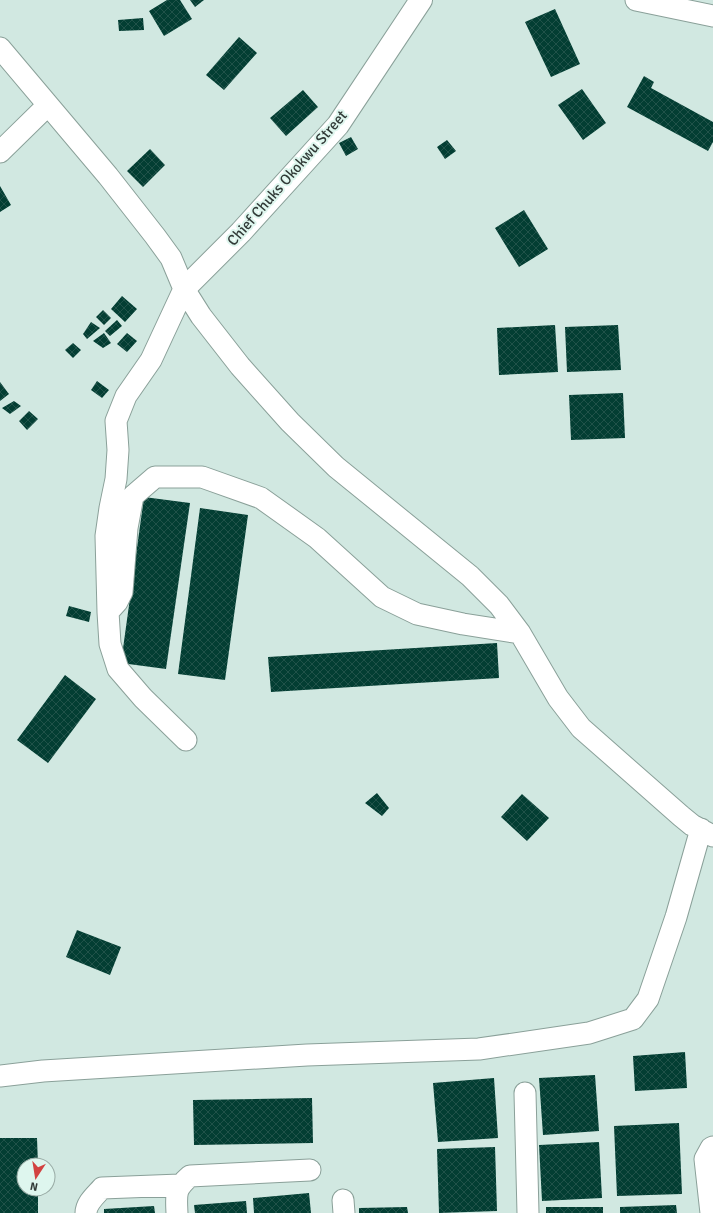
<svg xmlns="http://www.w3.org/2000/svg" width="713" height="1213" viewBox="0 0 713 1213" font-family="Signika,sans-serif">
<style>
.building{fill:url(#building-cross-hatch)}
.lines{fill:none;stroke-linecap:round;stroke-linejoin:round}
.minor-casing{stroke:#8aa099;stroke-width:23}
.tertiary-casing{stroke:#8aa099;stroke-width:24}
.minor{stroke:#fff;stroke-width:21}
.tertiary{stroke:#fff;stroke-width:22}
.labels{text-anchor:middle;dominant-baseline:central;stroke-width:4;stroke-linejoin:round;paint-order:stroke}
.street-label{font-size:15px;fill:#313a37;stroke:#def6ee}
</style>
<defs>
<pattern id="building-cross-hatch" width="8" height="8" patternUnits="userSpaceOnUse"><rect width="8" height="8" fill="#033e33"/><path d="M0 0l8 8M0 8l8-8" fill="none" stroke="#205249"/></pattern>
</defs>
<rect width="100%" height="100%" fill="#d1e8e1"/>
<path class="building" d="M167,0H180L192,19L164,36L149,11Z
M190,0H204L195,7Z
M555,9L580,64L551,77L525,22Z
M143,18L144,30L119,31L118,20Z
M239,37L257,53L224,90L206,75Z
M644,76L654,82L651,88L713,122V142L708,151L627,107Z
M582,89L606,123L583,140L558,105Z
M303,90L318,107L286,136L270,118Z
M351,137L358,149L346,156L339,143Z
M447,140L456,151L445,159L437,147Z
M150,149L165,165L143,187L127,171Z
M0,186L11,205L0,212Z
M524,210L548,249L519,267L495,228Z
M122,296L137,309L125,322L111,309Z
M103,310L111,318L104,325L96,317Z
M117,320L122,326L110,336L105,331Z
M91,322L100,328L87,339L83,334Z
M555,325L558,372L499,375L497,328Z
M618,325L621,370L567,372L565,327Z
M104,333L111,343L103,348L93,341Z
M127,333L137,341L127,352L117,344Z
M73,343L81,350L73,358L65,350Z
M97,381L109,390L102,398L91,390Z
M0,382L9,394L0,401Z
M623,393L625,438L571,440L569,395Z
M14,401L21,406L10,414L2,408Z
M29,411L38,419L27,430L19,421Z
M144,497L190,503L166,669L121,663Z
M200,508L248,515L225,680L178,674Z
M69,606L91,612L89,622L66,616Z
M497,643L499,678L271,692L268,657Z
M65,675L96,699L48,763L17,740Z
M377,793L389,808L382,816L365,803Z
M522,794L549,818L527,841L501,817Z
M77,930L121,947L110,975L66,957Z
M685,1052L687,1088L635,1091L633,1056Z
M595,1075L599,1131L543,1135L539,1078Z
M494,1078L498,1138L438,1142L433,1083Z
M312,1098L313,1143L194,1145L193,1100Z
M679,1123L682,1194L617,1196L614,1126Z
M0,1138H37L38,1165H24V1189H38V1213H0Z
M599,1142L602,1198L542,1201L539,1145Z
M495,1147L497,1211L439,1213L437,1149Z
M309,1193L311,1213H254L253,1198Z
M246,1201L247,1213H195L194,1205Z
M676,1205L677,1213H620V1207Z
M154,1206L155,1213H104V1209Z
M407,1207L408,1213H359V1208Z
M546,1207H603V1213H546Z"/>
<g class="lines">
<defs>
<path id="minor" d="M636,0L713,16
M0,48L108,176L155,236L171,258L184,289L201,316L240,366L290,422L336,467L470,576L499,605L520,633L558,698L581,728L681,816L692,825L713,836
M0,152L48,105
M184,289L151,360L126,396L116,421L118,450L116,479L110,508L106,536L108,612L110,644L118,669L143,698L186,740
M108,612L117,602L122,592L127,528L133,496L155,477H202L261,498L317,538L382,597L417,614L463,624L520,633
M0,1076L43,1071L307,1055L479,1049L589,1033L633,1019L648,999L676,917L701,829
M525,1093L528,1213
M343,1200L344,1213
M86,1213C86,1203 96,1195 102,1188L180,1185
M177,1213C176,1193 175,1189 190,1176L310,1170
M711,1213L705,1159L711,1148L713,1147"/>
<path id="tertiary" d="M184,289L241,232L338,125L421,0"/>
</defs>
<use href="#minor" class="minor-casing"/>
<use href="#tertiary" class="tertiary-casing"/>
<use href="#minor" class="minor"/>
<use href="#tertiary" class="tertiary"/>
</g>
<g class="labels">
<g class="street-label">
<text transform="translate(287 178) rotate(-49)">Chief Chuks Okokwu Street</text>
</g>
</g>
<g transform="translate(36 1177) rotate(192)"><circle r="19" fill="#def6ee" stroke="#99aba5"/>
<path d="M0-3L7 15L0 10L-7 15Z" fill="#d24341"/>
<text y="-6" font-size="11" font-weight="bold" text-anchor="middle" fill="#313a37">N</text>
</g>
</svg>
